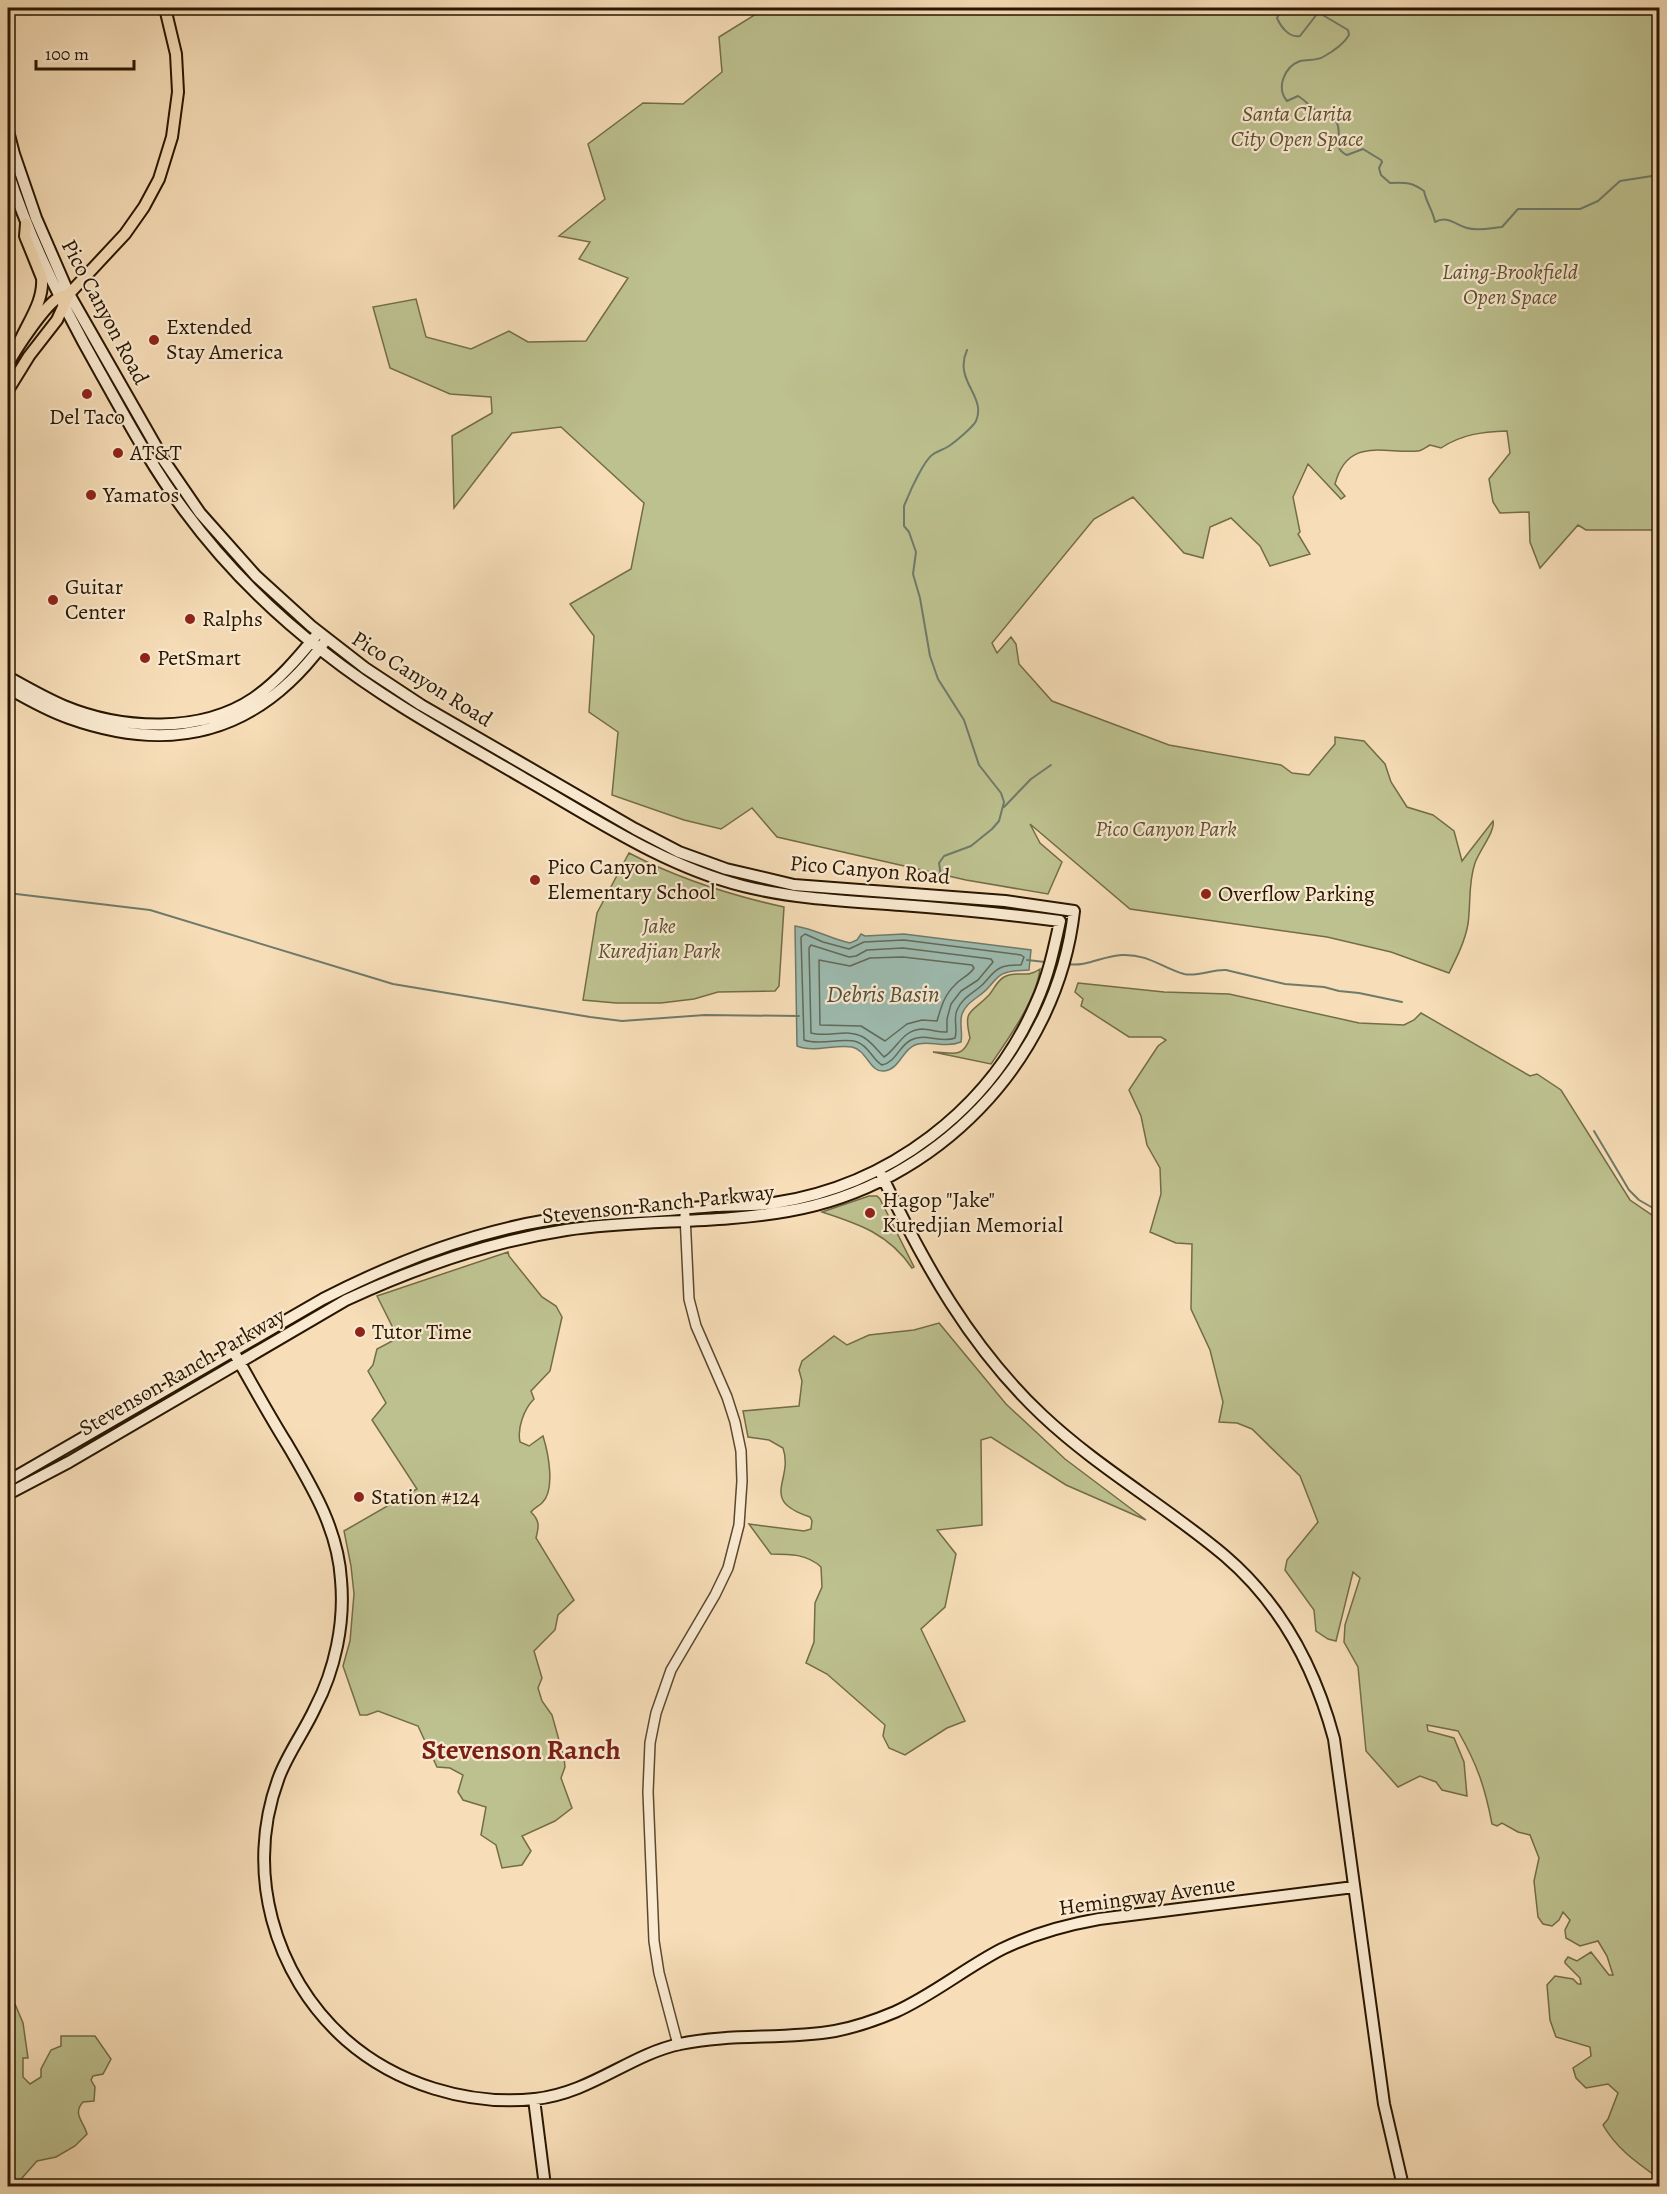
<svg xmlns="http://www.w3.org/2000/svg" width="1667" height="2194" viewBox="0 0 1667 2194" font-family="Alegreya,serif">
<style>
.green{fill:#bdc18f;stroke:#736c48;stroke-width:1.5}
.water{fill:#9dbcb1;stroke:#6f7a6a;stroke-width:1.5}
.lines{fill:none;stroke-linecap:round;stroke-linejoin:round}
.shore{stroke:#636958;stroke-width:1.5}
.stream{stroke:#6f7a6a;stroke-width:2}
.tertiary-casing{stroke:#5c482e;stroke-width:12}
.secondary-casing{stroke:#291600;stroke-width:14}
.primary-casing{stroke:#291600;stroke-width:14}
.tertiary{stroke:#faead1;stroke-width:9}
.secondary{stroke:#faead1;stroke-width:10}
.primary{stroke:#f7deb8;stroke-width:10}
.poi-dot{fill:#8f2418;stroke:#faead1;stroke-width:2}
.labels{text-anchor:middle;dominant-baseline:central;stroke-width:4.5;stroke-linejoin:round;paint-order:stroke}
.park-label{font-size:22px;font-style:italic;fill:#5d5232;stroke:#faead1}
.street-label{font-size:22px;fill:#291600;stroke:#faead1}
.poi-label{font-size:22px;fill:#291600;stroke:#faead1;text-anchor:start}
.water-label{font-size:24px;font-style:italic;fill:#52503e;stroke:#faead1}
.district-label{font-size:28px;font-weight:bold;fill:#7a1f14;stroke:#faead1}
</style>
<rect width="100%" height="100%" fill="#f7deb8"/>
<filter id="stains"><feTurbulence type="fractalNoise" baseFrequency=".00333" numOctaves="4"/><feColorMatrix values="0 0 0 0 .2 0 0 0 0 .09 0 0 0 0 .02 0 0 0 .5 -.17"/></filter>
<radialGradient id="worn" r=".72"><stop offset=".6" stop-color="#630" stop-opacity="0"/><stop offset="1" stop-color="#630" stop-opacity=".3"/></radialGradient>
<path class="green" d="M766,8H1659V530H1586L1578,525L1540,568L1530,542L1529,512L1500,513L1493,502L1489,479L1510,453L1507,431C1482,432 1462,434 1441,448L1430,445C1426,447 1422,451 1418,451C1384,454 1348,436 1335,484L1345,496L1341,499L1308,464L1293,497L1300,532L1298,534L1310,554L1270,566L1260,546L1231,518L1210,527L1203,558L1184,553L1133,497L1094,519L992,643L997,653L1011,637L1016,644L1019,664L1052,701L1169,745L1281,765L1292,773L1309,775L1335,744V737L1364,741L1385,764L1391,782L1407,807L1433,815L1454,831L1462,861L1493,821C1496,830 1479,851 1475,863C1468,883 1471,903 1468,924C1465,941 1457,957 1449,973L1391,952L1327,937L1130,909L1030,824L1040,843L1062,862L1048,894L966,880L777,837L752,808L721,829L684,820L612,795L618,732L589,712L594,636L570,604L631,569L644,503L561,427L512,433L454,508L452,436L492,413L491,397L450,394L390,368L373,307L416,299L426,337L471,349L509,331L528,342L586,341L628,278L579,259L590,242L559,236L605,199L588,144L643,103L683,104L722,72L719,37Z
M629,853C679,879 729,895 784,907L779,986L775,991L718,992L694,999L661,1003H616L583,1000L597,913Z
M1040,969C1036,1000 1009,1038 991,1064L933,1052C951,1052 962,1060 970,1038C963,1008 971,1014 989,995C994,989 997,981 1004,977C1017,970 1026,979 1040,969Z
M1078,983L1164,992L1229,994L1359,1023L1404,1025L1414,1020L1421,1013L1530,1076L1537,1074L1561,1090L1630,1200L1659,1220L1660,2173L1657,2177C1636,2162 1616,2148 1603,2125L1608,2119L1618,2093L1608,2084L1586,2088L1576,2078L1573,2068L1591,2056L1590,2047L1556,2037L1550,2020L1547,1985L1555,1976L1573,1979L1578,1984H1581L1580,1978L1565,1963V1961L1568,1957L1577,1961L1591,1952L1609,1975H1613L1607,1956L1598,1941L1580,1946L1566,1938L1565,1930L1570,1920L1563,1912L1559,1920L1552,1926L1543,1924L1538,1917L1534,1881L1539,1858L1530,1835L1518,1832L1502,1823L1497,1826L1492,1824C1485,1787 1477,1764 1458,1731L1427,1725L1428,1731L1454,1738L1464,1762L1467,1796L1442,1790L1436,1782L1420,1776L1398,1787L1366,1751L1358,1667L1344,1642L1345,1625L1360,1578L1353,1572L1336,1641L1328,1639L1316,1631L1314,1610L1285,1570L1287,1560L1318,1522L1300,1476L1252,1429L1237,1423L1219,1422L1223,1402L1210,1350L1191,1309L1192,1244L1176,1243L1150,1232L1161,1194L1160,1168L1147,1145L1141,1116L1129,1090L1158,1046L1166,1040L1161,1037H1129L1081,1006L1083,999L1075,992Z
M869,1196H877L880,1199L914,1267L912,1268C889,1234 859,1224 822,1212Z
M508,1252L509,1256L542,1297L556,1306L562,1317L550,1371L531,1391L534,1399C524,1409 517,1428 520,1442L529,1446L543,1436C548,1452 556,1490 542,1503C539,1506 534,1508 531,1512C540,1521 539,1526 536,1538L574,1600L558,1615L555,1630L534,1651L542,1678L538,1688L542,1701L552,1715L564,1758L565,1767L561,1778L572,1808L555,1821L522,1836L531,1851L522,1865L502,1868L496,1845L481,1835L486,1807L463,1800L458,1792L463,1775L450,1768L437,1767L418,1726L378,1711L367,1715H360L343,1666L350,1641L354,1594L351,1566L344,1531L417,1489L372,1420L386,1403L368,1371L373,1365L377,1349L398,1338L377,1296Z
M939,1323L1006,1404L1065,1459L1146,1520L1066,1485L991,1437L981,1440L982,1525L937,1530L956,1554L945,1607L921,1629L965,1721L947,1728L905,1755L889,1748L883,1736L885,1725L827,1674L806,1663L814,1642L815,1603L822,1587L821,1567C807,1554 790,1554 771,1554L749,1524L804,1531L811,1529L812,1521L810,1517C758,1500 794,1481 783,1448L769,1440L748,1437L743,1411L799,1406L802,1381L799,1370L802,1361L834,1336L847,1345L869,1335L914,1330Z
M8,2002L15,2004L23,2023L28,2058H23V2077L30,2084L41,2077V2069L51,2050L61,2046V2036H95L111,2059L103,2074L93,2076L91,2080L95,2087L94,2101L83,2102C72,2114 84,2122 87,2134L75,2146L56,2157L37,2161L15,2186H8Z"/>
<path class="water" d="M795,926C815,929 831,939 850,943L857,940L861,934L865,936L904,934L1031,950L1029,970C1021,971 1012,970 1005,973C997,975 994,982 988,988C979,998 967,1001 962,1014C959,1024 963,1032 961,1042C943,1049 928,1039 915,1045C902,1050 900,1069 884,1071C870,1073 867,1050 852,1047C835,1044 814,1053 797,1046Z"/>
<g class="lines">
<path class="shore" d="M805,934L823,942L849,949L864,942L904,940L1021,955L1024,957L1021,965C1015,965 1008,965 1002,967C992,971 988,980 981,986C972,994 962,998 957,1010C953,1019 958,1029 955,1038C941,1044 925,1032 911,1040C899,1046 896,1062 882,1065C872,1059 869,1046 857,1042C843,1037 820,1046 804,1040L801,937Z
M811,945L849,957L856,956L867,950L903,948L991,959L993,962L978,980L961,991L951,1004L947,1019V1032C939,1033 931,1029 922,1029C902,1030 898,1048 884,1057C877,1050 872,1042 863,1037C848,1028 827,1038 811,1033L809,948Z
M903,957L972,965L974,968C969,976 961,978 955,985C944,995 941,1008 937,1021L922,1020L907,1024L885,1041L861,1026L820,1025L819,960L850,966L870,958Z"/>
<path class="stream" d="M1282,8L1277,18C1281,27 1289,38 1300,36L1317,14H1321L1348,30L1349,35C1344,44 1332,52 1323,57C1316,61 1307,59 1300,61C1284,67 1276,88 1287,101L1298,96C1305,100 1310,107 1317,111C1323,115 1333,115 1337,123C1343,135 1331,148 1347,155L1363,149L1381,160L1382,162L1379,168L1381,175L1390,183C1404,182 1412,182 1424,191C1426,202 1433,211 1435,222C1448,215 1455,225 1467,228C1477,231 1491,228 1502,227L1518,209H1580L1598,201L1620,181L1652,176L1660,171
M1004,807L1031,779L1051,765
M942,883L939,863L944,856L971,846L992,829L999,821L1004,802L1001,793L979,765L964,720L938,679L930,656L920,598L913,574L916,552L909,532L904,526V506L907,499C911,489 924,461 932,455C937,451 943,450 949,446C955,442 973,427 976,421C987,396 953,381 967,350
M8,893L150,910L393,984L590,1017L622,1021L705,1015L799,1016
M1027,960L1045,962
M1066,964C1089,967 1101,956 1122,955C1149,954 1162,968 1184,974C1198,977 1213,969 1226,970L1285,984L1324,987L1339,991L1359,993L1402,1002
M1594,1131L1629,1190L1639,1200L1660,1212"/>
<defs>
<path id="tertiary" d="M678,2045L659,1973L654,1941L648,1792L650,1743L656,1713L671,1670L715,1595L728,1568L739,1525L742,1481L741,1451L735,1422L727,1397L696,1326L689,1299L685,1215"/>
<path id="secondary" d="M8,131L14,154L36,218L69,294L165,462L200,513L256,576L311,626L365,668L421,705L635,829L679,852L726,869L794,885L1005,901L1074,911C1057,1062 935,1186 788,1211C715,1224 639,1219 566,1230C488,1242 417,1267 346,1300L69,1462L8,1494
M8,172C31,243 64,309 101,374C127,420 152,467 184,510C223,563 273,613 325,653C387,702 457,739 525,779C595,819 664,866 743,886C795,899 848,901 901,905C955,909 1007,914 1060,921C1054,949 1048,977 1036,1003C990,1110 888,1186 774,1203C754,1206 735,1205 715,1206C688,1208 661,1211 634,1212C606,1214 577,1215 548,1220C469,1233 395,1262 323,1299L8,1481
M8,677C26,687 45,698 64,706C122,730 201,734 254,698C278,681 297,659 315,637
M8,688C27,699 48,711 69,718C173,755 257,733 323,644
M882,1176C924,1264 970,1347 1042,1415C1098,1468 1166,1506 1225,1556C1281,1604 1315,1668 1334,1739L1384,2104L1403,2186
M236,1356C253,1386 269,1415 287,1444C312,1487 338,1529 341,1580C345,1623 335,1670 315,1708C304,1732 288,1753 279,1777C244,1870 273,1975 346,2040C396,2084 468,2106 535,2099C591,2093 629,2055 680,2044C731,2033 784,2040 835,2031C856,2027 876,2020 895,2012C933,1995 965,1968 1002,1949C1033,1934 1065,1925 1099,1919L1354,1887
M534,2099L545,2186"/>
<path id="primary" d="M18,345C27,323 44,302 42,278L25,236L26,224
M8,364C16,349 46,303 60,297C63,295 66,295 69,294
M8,390L29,356L57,320L69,294L125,234L144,207L159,179L172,137L178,92L176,54L165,8"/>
</defs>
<use href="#tertiary" class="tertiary-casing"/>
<use href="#secondary" class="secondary-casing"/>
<use href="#primary" class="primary-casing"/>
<use href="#tertiary" class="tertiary"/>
<use href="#secondary" class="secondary"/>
<use href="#primary" class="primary"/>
</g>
<g class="poi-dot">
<circle cx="154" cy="340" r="6"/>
<circle cx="87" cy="394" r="6"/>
<circle cx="118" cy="453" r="6"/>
<circle cx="91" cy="495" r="6"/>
<circle cx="53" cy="600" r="6"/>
<circle cx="190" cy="619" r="6"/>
<circle cx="145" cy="658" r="6"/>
<circle cx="535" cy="880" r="6"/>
<circle cx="1206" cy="894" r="6"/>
<circle cx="870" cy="1213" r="6"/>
<circle cx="360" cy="1332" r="6"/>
<circle cx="359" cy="1497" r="6"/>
</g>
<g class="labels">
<g class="park-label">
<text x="1297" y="114">Santa Clarita<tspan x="1297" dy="25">City Open Space</tspan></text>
<text x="1510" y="272">Laing-Brookfield<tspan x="1510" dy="25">Open Space</tspan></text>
<text x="1166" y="829">Pico Canyon Park</text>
<text x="659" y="926">Jake<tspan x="659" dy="25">Kuredjian Park</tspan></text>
</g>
<g class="street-label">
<text transform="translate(105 312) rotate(62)">Pico Canyon Road</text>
<text transform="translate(422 679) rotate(32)">Pico Canyon Road</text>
<text transform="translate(870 870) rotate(5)">Pico Canyon Road</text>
<text transform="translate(658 1204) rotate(-6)">Stevenson Ranch Parkway</text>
<text transform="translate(182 1372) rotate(-30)">Stevenson Ranch Parkway</text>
<text transform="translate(1147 1896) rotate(-8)">Hemingway Avenue</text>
</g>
<g class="poi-label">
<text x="166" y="327">Extended<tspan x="166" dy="25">Stay America</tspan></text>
<text x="87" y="417" text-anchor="middle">Del Taco</text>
<text x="130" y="453">AT&amp;T</text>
<text x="103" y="495">Yamatos</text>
<text x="65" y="587">Guitar<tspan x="65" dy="25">Center</tspan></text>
<text x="202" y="619">Ralphs</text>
<text x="157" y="658">PetSmart</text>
<text x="547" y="867">Pico Canyon<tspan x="547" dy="25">Elementary School</tspan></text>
<text x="1218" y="894">Overflow Parking</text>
<text x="882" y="1200">Hagop "Jake"<tspan x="882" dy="25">Kuredjian Memorial</tspan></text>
<text x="372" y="1332">Tutor Time</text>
<text x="371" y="1497">Station #124</text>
</g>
<g class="water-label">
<text x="883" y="994">Debris Basin</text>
</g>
<g class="district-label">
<text x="521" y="1750">Stevenson Ranch</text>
</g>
</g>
<rect width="1667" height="2194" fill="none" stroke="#f7deb8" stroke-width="30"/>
<rect x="9" y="9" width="1649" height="2176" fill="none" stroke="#291600" stroke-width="3"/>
<rect x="15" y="15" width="1637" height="2164" fill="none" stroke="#291600" stroke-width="1.5"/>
<path d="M36 60v9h98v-9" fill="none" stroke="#291600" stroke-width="3"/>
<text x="45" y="60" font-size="18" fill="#291600" stroke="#faead1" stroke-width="4.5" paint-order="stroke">100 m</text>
<rect width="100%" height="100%" filter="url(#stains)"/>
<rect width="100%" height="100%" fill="url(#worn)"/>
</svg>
